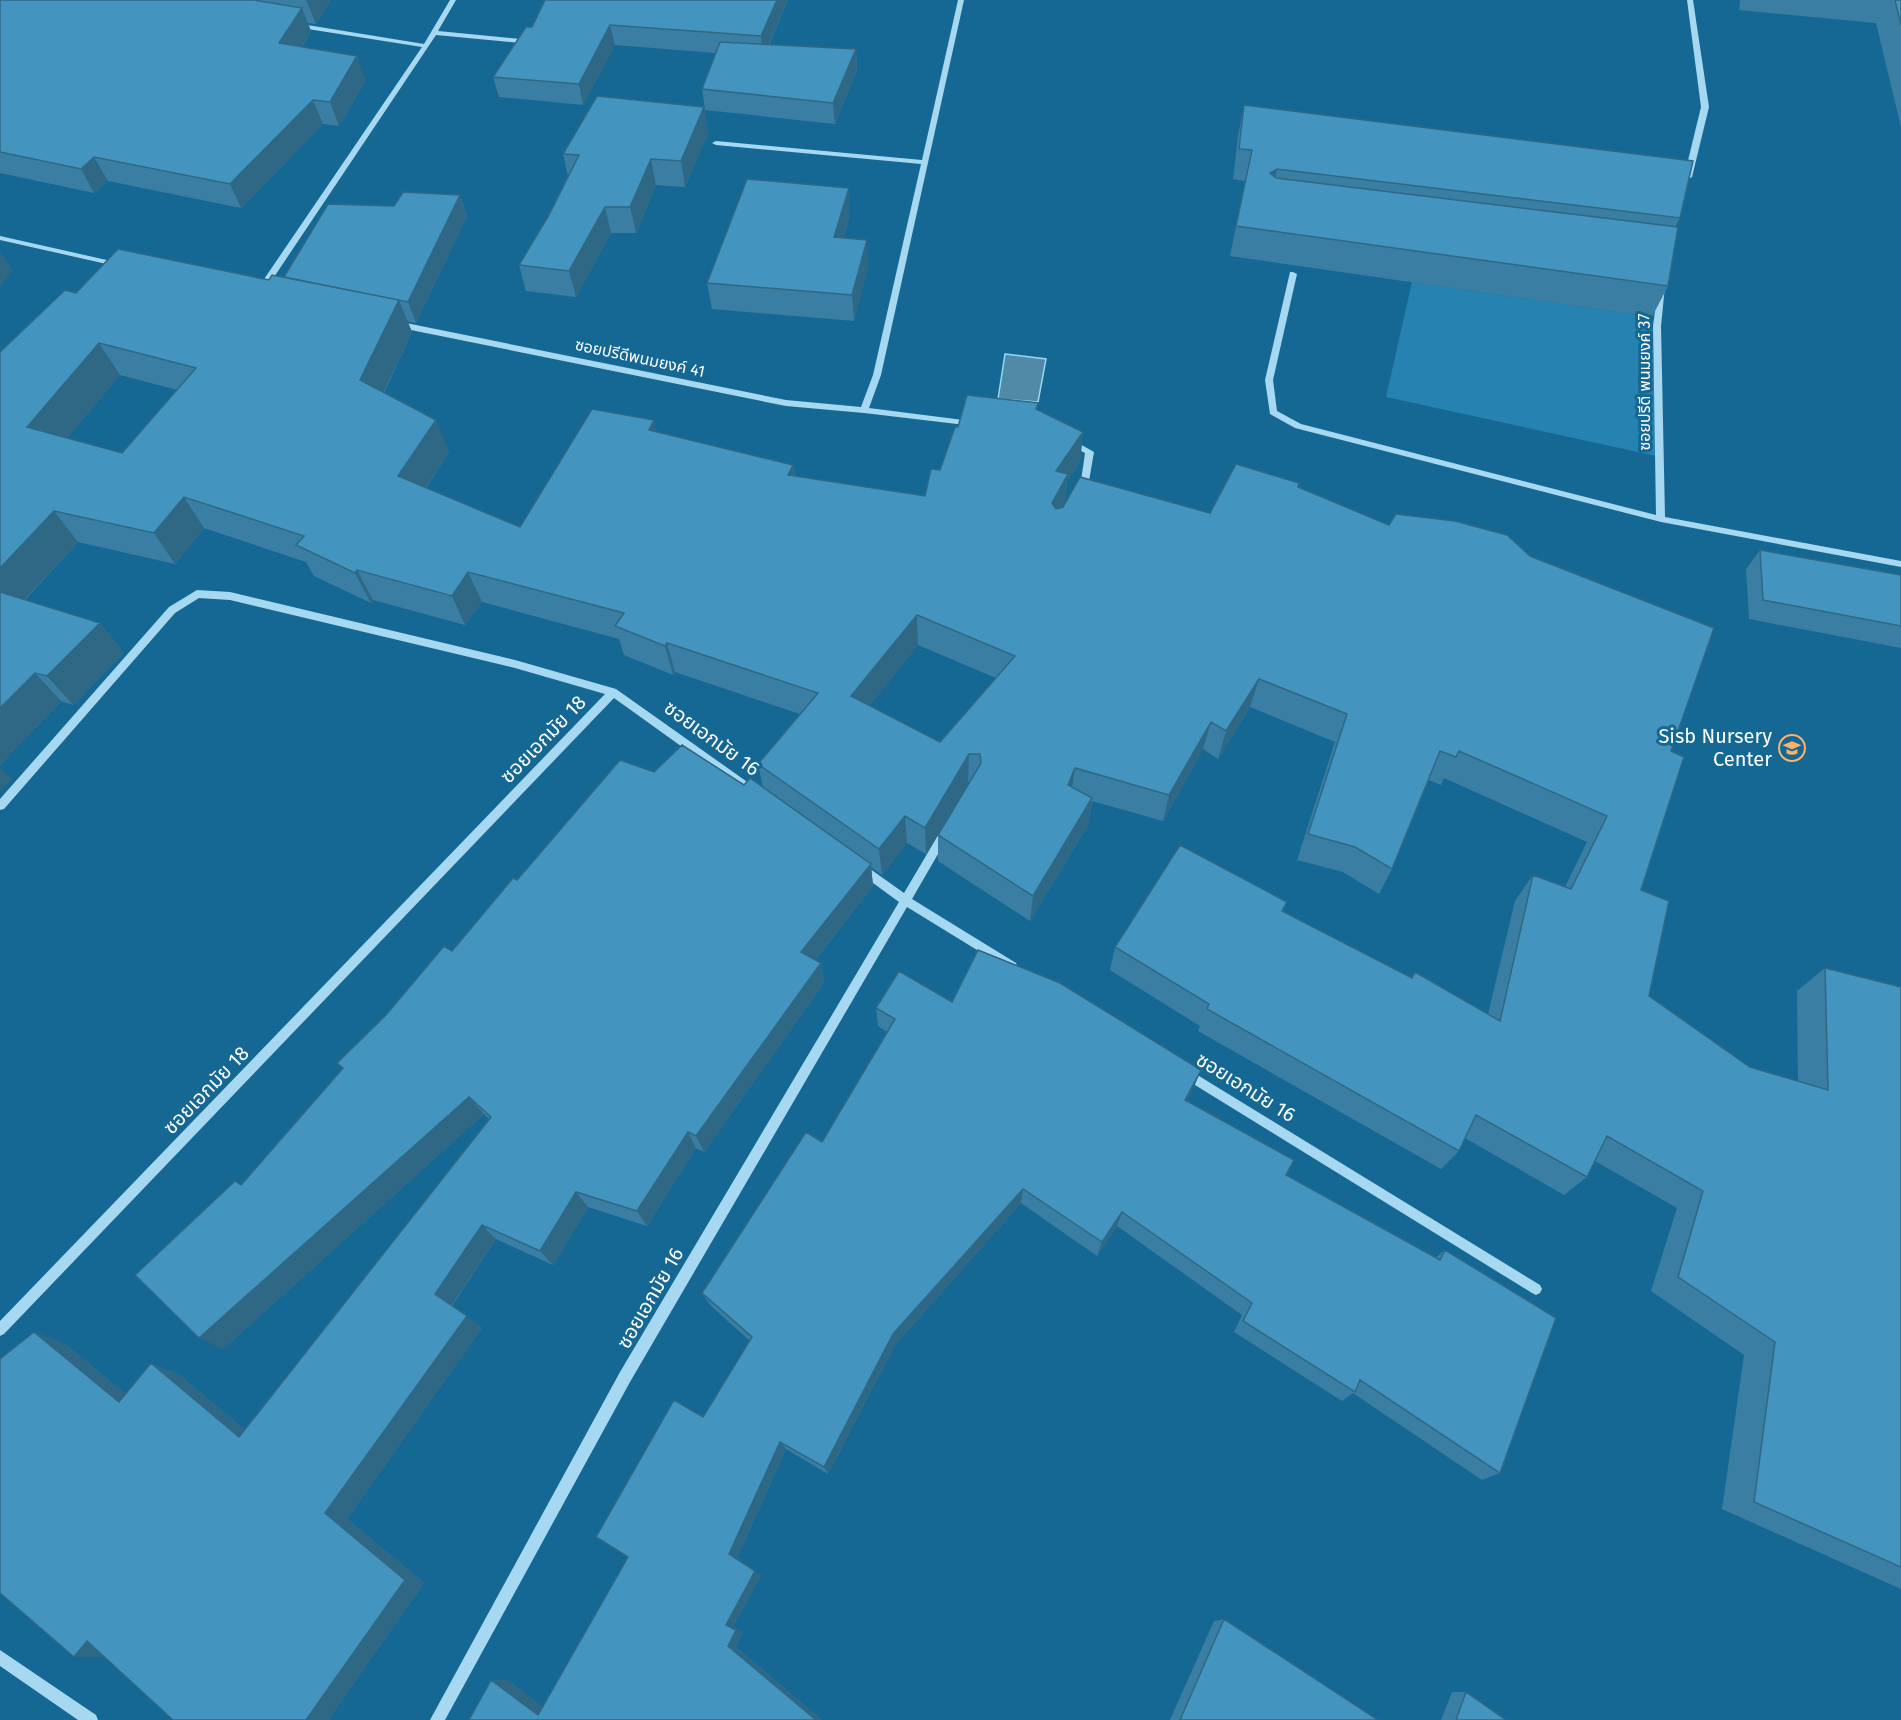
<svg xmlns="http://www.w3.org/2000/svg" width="1901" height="1720" viewBox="0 0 1901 1720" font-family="'Fira Sans','Noto Sans Thai',sans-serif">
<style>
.green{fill:#2582b1}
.water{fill:#508aa7;stroke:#98d7f4;stroke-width:1.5}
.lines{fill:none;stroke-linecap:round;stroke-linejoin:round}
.minor{fill:#a6d8f1;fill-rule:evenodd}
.wall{fill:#3a7fa3;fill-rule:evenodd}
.shaded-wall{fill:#2f6885}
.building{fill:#4394be;stroke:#2f6885;stroke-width:1.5;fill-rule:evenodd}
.labels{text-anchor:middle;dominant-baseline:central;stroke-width:6;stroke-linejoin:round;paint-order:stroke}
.far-street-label{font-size:16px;fill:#fff;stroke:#166894}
.poi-label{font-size:20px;fill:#fff;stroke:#166894;text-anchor:end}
.street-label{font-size:20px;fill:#fff;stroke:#166894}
</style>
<rect width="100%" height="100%" fill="#166894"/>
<path class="green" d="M1412,282L1652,317L1656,456L1386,397Z"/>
<path class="water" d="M1005,354L1046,359L1038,402L998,399Z"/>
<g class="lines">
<path class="minor" d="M450,0H456L438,31L531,40L534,42L531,44L436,35L264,292H258V288L422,47L295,27L292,25L295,23L424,44Z
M958,0H964L881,375L869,408L971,421L974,422V426L864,413L786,406L396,327L392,324L396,321L786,400L861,407L873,375L921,164L716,145L712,143L716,141L922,160Z
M1687,0H1693L1709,107L1692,177L1688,179L1684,177L1701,107Z
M0,236L120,263L124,265L120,267L0,240Z
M1290,272H1293L1297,274L1273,380L1277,411L1301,424L1656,515L1653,326L1658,288L1662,285L1665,286L1661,326L1665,517L1901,561V567L1661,522L1295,428L1270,414L1265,380Z
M1071,439L1094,452L1089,481L1082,493L1079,494L1075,491L1081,481L1085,453L1068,444V440Z
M197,590L230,592L515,660L616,689L760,791L761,794L760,797H752L614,698L4,1334L0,1336V1321L605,694L515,668L230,600L199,598L175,613L4,809L0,810V799L169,607Z
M944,831L948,832L949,835L912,899L1016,963L1017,966L1016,969L1012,971L1008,969L907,907L630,1382L445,1720H430L620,1372L899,902L858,872L857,869L858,866L862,864L866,866L904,893L940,832Z
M1186,1068L1540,1285L1542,1289L1540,1293L1536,1295L1532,1293L1182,1077L1180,1073L1182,1069Z
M0,1650L96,1715L98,1720H78L0,1666Z"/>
</g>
<path class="wall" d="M0,0H331L316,24L308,23L311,31L302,47L366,80L339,126L323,124L241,208L108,181L94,193L0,173Z
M545,0H788L769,45L856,49L857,70L835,124L705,110L702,89L716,53L615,45L583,105L499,97L493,77L532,27Z
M1740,0H1901V127L1876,23L1739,10Z
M1244,105L1680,218L1675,227L1668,286L1652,317L1230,256L1245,181L1233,179L1238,136Z
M704,107L708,133L685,187L656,185L636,233H611L576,297L526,291L519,265L549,215L568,176L563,154Z
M460,195L467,216L416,323L407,321L412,332L384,393L449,452L426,488L520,527L657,432L793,465L795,476L925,496L940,470L958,427L1037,409L1083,432L1080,463L1067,481L1065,503L1210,513L1298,488L1671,751L1641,890L1649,996L1750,1067L1798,1081L1797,991L1825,968L1901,987V1589L1722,1509L1744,1355L1651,1291L1677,1208L1595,1161L1587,1177L1564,1195L1465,1138L1459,1151L1441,1169L1198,1031L1200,1026L1110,970L1115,947L1287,902L1283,912L1411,978L1415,972L1488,1014L1515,901L1533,875L1565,887L1587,842L1444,778L1441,785L1429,780L1392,869L1379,894L1343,872L1297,860L1335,742L1250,707L1218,759L1203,749L1163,821L1092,801L1088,825L1030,921L938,861V835L970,782H968L926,854L907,843L882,875L871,867L873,886L815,960L821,963L824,983L704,1152L696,1148L647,1226L588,1207L553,1265L496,1239L452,1306L482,1328L347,1519L424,1583L328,1720H173L64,1343L126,1394L177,1373L245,1430L489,1119L484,1114L223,1349L241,1185L343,1069L337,1063L452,951L517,880L654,772L744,785L763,787L758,764L800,714L675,672L673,675L624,655L619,639L482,602L465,625L373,600L371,603L314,576L306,562L204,528L175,564L78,542L25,600L100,623L124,653L73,705L61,701L0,765V352L76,293L269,280L284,277L394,206ZM120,375L177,390L122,453L67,438ZM918,645L996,678L940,742L869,706Z
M850,215L844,237L868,266L854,321L712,309L707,283Z
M1760,550L1901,575V648L1749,619L1746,569Z
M952,1002L1201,1070L1187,1101L1286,1175L1435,1258L1445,1250L1500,1473L1482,1480L1353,1393L1342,1401L1234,1332L1242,1315L1117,1226L1097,1256L1021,1203L895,1345L828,1474L786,1449L737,1558L761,1575L733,1627L743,1631L736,1647L822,1720H469L508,1680L543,1707L628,1557L703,1417L750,1341L710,1305L702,1293L822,1142L887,1032L878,1026L876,1008Z
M1224,1619L1378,1720H1170L1214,1621Z
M1452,1692H1466L1506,1720H1441Z"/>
<path class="shaded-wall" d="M306,0H331L316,24Z
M777,0H788L763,57L761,36Z
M302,8L311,31L289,67L279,43Z
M610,25L615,45L583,105L579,84Z
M856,49L857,70L835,124L833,103Z
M357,56L366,80L339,126L330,102Z
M313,100L323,124L241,208L230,184Z
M704,107L708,133L685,187L681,161Z
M94,157L108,181L94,193L81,169Z
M651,159L656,185L636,233L630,207Z
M1277,169L1270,200V173Z
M849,188L850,215L837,263L834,237Z
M460,195L467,216L416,323L408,302Z
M605,207L611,233L576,297L569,271Z
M867,240L868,266L854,321L852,295Z
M0,252L13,271L0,286Z
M399,300L412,332L374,412L360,380Z
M99,343L120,375L50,459L27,427Z
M436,420L449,452L412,508L398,476Z
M654,420L662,451L649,430Z
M1083,432L1080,463L1067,481L1065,505L1049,534L1052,503L1056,471Z
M793,465L797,496L788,475Z
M184,497L204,528L175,564L154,533Z
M54,511L78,542L9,616L0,606V568Z
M357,570L373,600L371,603L355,573Z
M468,572L482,602L465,625L452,596Z
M917,615L918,645L854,725L851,696Z
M100,623L124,653L73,705L47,676Z
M667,643L675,672L673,675L665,646Z
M35,673L61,701L0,765V708Z
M1259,679L1250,707L1218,759L1226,731Z
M1211,722L1203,749L1163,821L1169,795Z
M969,754L968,782L926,854L925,828Z
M0,768L12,779L0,791Z
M1075,768L1071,795L1068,785Z
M1092,798L1088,825L1030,921L1033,896Z
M905,816L907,843L882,875L879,849Z
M871,864L873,886L805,972L801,952Z
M821,963L824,983L704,1152L696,1136Z
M1201,1070L1194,1087L1179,1117L1185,1100Z
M469,1097L484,1114L223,1349L199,1338Z
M688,1132L696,1148L647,1226L637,1211Z
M1023,1189L1021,1203L895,1345L828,1474L824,1467L893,1334Z
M576,1192L588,1207L553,1265L540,1251Z
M1122,1212L1117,1226L1097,1256L1102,1242Z
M482,1225L496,1239L451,1306L435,1294Z
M467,1316L482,1328L347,1519L424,1583L328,1720H306L325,1513Z
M34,1332L64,1343L147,1411L119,1402Z
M151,1363L177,1373L263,1445L239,1437Z
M780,1442L786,1449L737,1558L761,1575L733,1627L743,1631L736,1647L822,1720H816L728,1646L726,1625L729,1554Z
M87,1641L106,1657H74Z
M491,1680H508L553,1714L538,1715Z"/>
<path class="building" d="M0,0H254L302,8L279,43L357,56L330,102L313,100L230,184L94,157L81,169L0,152Z
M545,0H777L761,36L610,25L579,84L493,77L526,27H532Z
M1895,0H1901V25Z
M720,42L856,49L833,103L702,89Z
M597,96L704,107L681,161L651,159L630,207H605L569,271L519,265L549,215L579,155L563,154Z
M1244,105L1693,161L1680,218L1277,169L1270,173L1276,178L1678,227L1668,286L1236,226L1252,150L1239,149Z
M747,179L849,188L834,237L867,240L852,295L707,283Z
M403,192L460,195L408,302L284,277L328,204L394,206Z
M118,249L269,280L272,275L399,300L360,380L436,420L398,476L520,527L592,409L654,420L649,430L793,465L788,475L925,496L931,469L940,470L955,427H958L967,395L1038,403L1036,409L1083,432L1056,471L1068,474L1052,503L1056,509L1063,507L1080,477L1210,513L1236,464L1299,483L1298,487L1389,525L1396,514L1455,521L1507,535L1530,556L1714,628L1671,751L1684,757L1641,890L1669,901L1649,996L1750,1067L1828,1090L1825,968L1901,987V1567L1754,1502L1775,1342L1678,1277L1703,1191L1607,1136L1587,1177L1476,1115L1459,1151L1207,1009L1209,1004L1115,947L1180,845L1287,902L1282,911L1412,978L1415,972L1500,1021L1533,875L1571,889L1607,816L1459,751L1456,757L1440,751L1392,869L1355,847L1308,834L1347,714L1259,679L1226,731L1211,722L1169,795L1075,768L1068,785L1092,798L1033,896L938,835L981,763L980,754H969L925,828L905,816L879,849L758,764L818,693L667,643L665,646L615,626L624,613L468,572L452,596L357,570L355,573L296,545L304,536L184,497L154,533L54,511L0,568V352L65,290L76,293ZM99,343L196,368L122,453L27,427ZM917,615L1015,656L940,742L851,696Z
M1760,550L1901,575V626L1763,600Z
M0,592L100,623L47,676L35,673L0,708Z
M682,745L744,785L750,778L871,864L801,952L821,963L696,1136L688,1132L637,1211L576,1192L540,1251L482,1225L435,1294L467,1316L325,1513L405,1580L306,1720H173L87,1641L74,1657L0,1593V1359L34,1332L119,1402L151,1363L239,1437L491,1117L469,1097L199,1338L135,1275L235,1181L241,1185L343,1068L337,1063L386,1015L444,946L452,951L513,878L517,880L620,760L654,772Z
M978,950L1060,983L1201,1070L1185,1100L1294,1160L1286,1175L1440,1260L1445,1250L1556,1318L1500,1473L1360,1380L1355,1392L1243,1321L1252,1303L1122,1212L1102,1242L1023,1189L893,1334L824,1467L780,1442L729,1554L755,1571L726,1625L736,1630L728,1646L816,1720H469L491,1680L538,1715L628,1557L596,1537L674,1400L703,1417L752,1337L702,1293L806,1132L822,1142L895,1019L876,1008L899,971L952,1002Z
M1224,1619L1378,1720H1180Z
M1466,1692L1506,1720H1456Z"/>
<defs>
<symbol id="school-ring" viewBox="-11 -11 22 22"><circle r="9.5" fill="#166894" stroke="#ffb166" stroke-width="1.5"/><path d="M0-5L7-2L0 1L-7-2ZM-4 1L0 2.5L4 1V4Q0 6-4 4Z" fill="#ffb166"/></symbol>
</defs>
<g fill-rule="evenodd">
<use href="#school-ring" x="1777" y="733" width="30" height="30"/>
</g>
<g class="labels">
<g class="far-street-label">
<text transform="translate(640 358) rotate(12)">ซอยปรีดีพนมยงค์ 41</text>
<text transform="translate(1644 382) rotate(-90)">ซอยปรีดี พนมยงค์ 37</text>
</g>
<g class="poi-label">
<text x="1772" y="736">Sisb Nursery<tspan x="1772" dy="23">Center</tspan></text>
</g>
<g class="street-label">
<text transform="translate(712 738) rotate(36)">ซอยเอกมัย 16</text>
<text transform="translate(543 739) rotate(-46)">ซอยเอกมัย 18</text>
<text transform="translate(1246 1087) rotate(32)">ซอยเอกมัย 16</text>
<text transform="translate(206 1090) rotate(-46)">ซอยเอกมัย 18</text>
<text transform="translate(650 1298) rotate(-60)">ซอยเอกมัย 16</text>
</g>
</g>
</svg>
